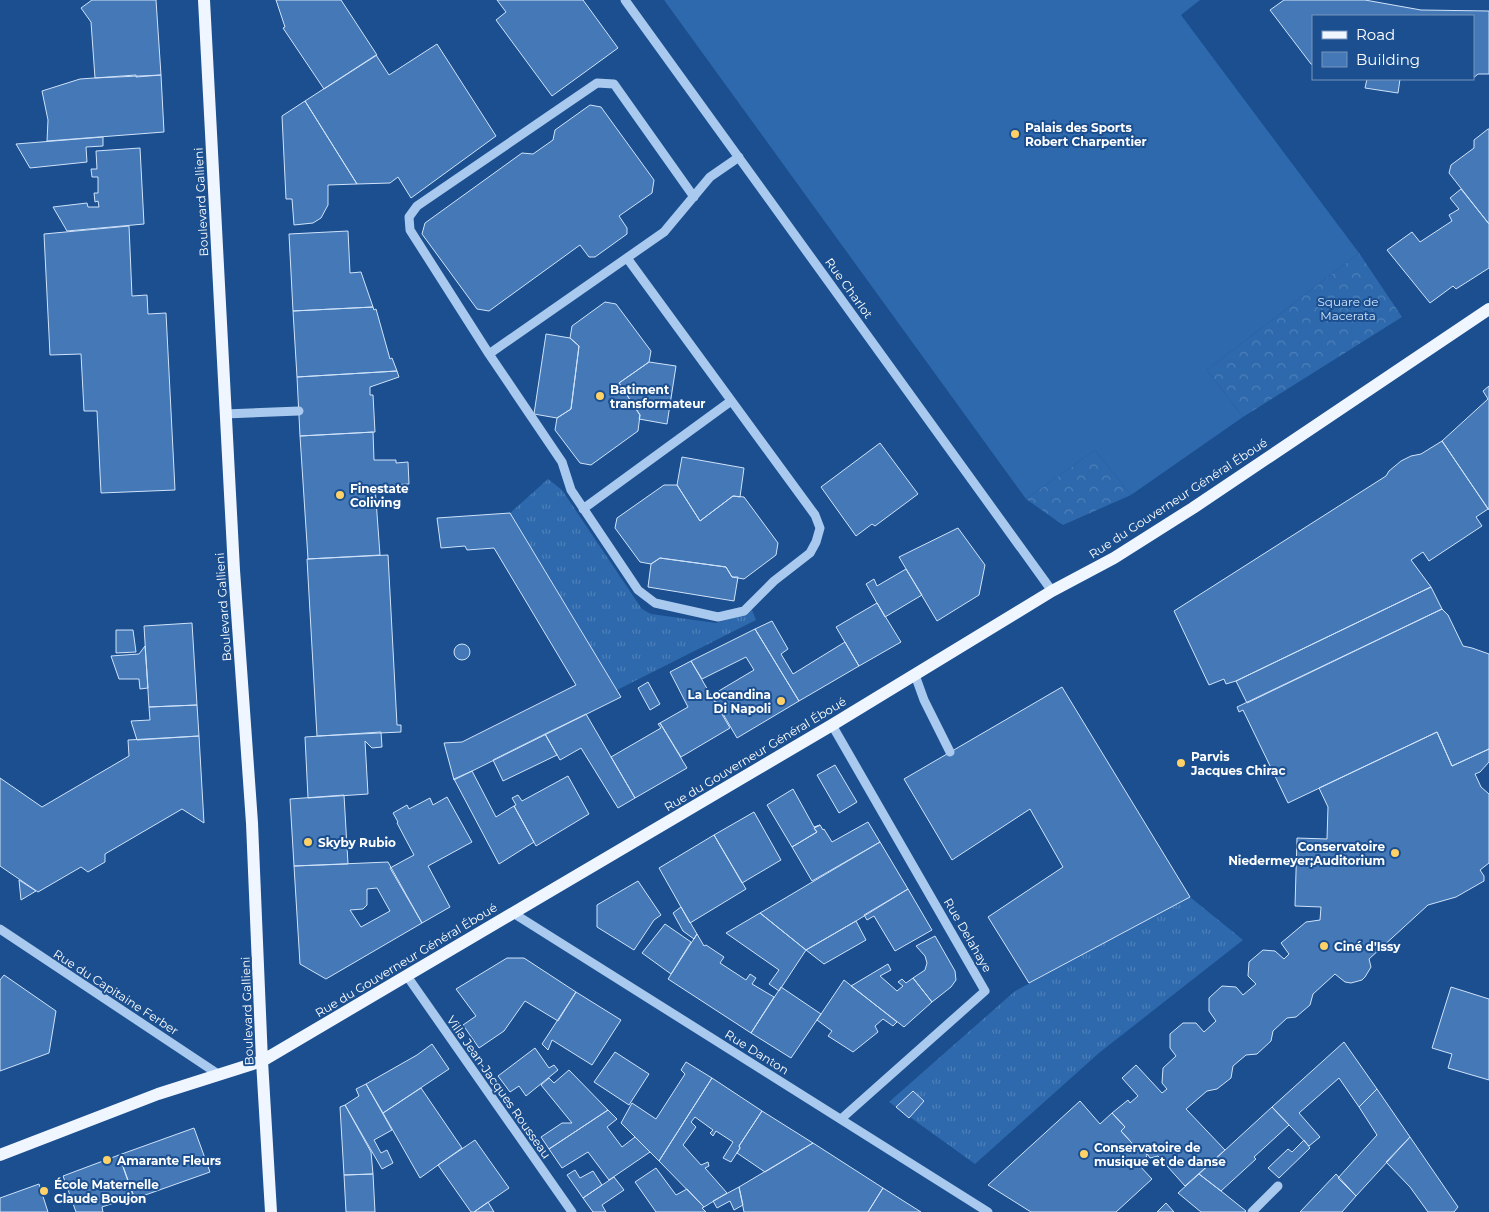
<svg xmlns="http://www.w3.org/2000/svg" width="1489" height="1212" viewBox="0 0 1489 1212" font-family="Montserrat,sans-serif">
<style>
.grass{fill:url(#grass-tufts)}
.forest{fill:url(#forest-crowns)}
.pitch{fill:#2e69ad}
.building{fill:#4478b7;stroke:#cfe3fa;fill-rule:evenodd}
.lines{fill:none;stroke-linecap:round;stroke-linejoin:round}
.minor{stroke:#a9c9ee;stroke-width:9}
.major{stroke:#f0f6ff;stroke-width:12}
.poi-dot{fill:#ffd166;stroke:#1b4f8f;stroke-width:2}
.labels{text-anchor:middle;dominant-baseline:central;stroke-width:4;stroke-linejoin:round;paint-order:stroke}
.poi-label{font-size:12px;font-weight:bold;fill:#fff;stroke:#1b4f8f;text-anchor:start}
.street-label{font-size:12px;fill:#fff;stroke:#1b4f8f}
.park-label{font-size:12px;fill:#cfe3fa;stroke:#1b4f8f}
</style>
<defs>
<pattern id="grass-tufts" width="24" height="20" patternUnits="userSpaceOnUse" patternTransform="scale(1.25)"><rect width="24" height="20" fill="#2e69ad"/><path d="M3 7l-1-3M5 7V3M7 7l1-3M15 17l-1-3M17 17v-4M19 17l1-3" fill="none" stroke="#4d80b9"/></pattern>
<pattern id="forest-crowns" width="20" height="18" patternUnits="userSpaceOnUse" patternTransform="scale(1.25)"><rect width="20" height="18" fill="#2e69ad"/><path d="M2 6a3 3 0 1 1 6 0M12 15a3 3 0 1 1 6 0" fill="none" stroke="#4d80b9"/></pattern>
</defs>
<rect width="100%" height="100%" fill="#1b4f8f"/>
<path class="grass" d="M548,479L562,490L642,609L651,614L716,623L743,615L752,610L756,620L617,690L510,513Z
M1190,897L1243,940L1099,1053L975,1164L889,1102L1015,991Z"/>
<path class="forest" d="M1359,253L1402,317L1243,417L1207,370Z
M1095,450L1131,495L1063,525L1026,499Z"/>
<path class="pitch" d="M664,0H1200L1181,15L1359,253L1207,370L1243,417L1131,495L1095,450L1026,499Z"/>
<path class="building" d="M92,0H156L161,75L95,78L91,22L81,8Z
M276,0H341L377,55L324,89L283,28L285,27Z
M497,0H583L618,48L552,96L496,20L506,12Z
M1284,0H1365L1421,10L1489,11V74H1478L1472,79H1440H1473V16H1313V65L1311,64L1270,10Z
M437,44L496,136L411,198L398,177L390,183L357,184L305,101L376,55L389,75Z
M136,75V77L161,75L164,132L47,141L48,120L42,91L80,79Z
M1367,79H1400L1398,93L1365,88Z
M305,101L357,184L328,185V205L321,218L313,223L294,225L292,199H286L282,116Z
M590,105L601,107L654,180L652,193L619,216L627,228V234L595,257H589L580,245L489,311L477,309L422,234L425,223L522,153L533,154L553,140L555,130Z
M1488,129H1489V224L1449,173L1451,165L1474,148V140Z
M103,137V146L86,147L87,162L30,168L16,144Z
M140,148L144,224L67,231L53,207L87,203L88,207H99L98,201L95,202L94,193H98V177H92L91,169H97L96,151Z
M1461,189L1489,224V268L1456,289L1453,286L1430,303L1387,250L1412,232L1420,242L1452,221L1449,215L1459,209L1450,198Z
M129,226L132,296L147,295L148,314L166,313L175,490L101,493L97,411H84L81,354L50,355L44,234Z
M348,231L350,273L361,272L373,307L293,311L289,234Z
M605,302L616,304L651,351L649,362L619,383L640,415L638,431L591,465L580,463L555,430L557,418L571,409L579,346L570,338L572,326Z
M373,307L374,310L376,309L390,359L392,358L397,371L297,377L293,311Z
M546,334L570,338L579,346L571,409L557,418L534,414Z
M649,362L676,366L667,424L639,419L640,415L619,383Z
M397,371L399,377L370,387V395H373L375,432L300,436L297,377Z
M1489,386V510L1442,441L1488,399L1483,391Z
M373,432L374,460H396V463L408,462L409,484L375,486L380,555L308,559L300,436Z
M1442,441L1488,509L1476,517L1482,526L1429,561L1423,552L1411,560L1431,587L1236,681L1226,684L1224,679L1209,685L1174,611L1386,476L1389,471L1401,461L1411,456L1421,454Z
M880,443L918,494L875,526L872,524L856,536L821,487Z
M682,457L744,468L740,497L733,496L700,521L677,485Z
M664,485H677L700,521L733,496L744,497L778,543L776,555L744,579L732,577L726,567L660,558L651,564L640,562L615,528L617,518Z
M510,513L621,697L454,780L444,743L462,742L576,685L494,548L467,550L465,546L441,548L437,518Z
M958,528L985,565L979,595L937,621L899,557Z
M388,555L397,725H401V732L317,736L307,559Z
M660,558L726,567L732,577H738L734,601L648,587L651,564Z
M906,569L922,595L885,617L866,584L874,579L877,586Z
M1431,587L1442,609L1247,703L1236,681Z
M877,603L901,642L859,666L836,627Z
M1442,609L1448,615L1463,646L1472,648L1489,654V749L1452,766L1437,732L1288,803L1243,710L1239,712L1237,707Z
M772,621L788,649L781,654L793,674L845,642L859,666L799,701L755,629Z
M192,623L197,705L149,707L144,626Z
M755,629L799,701L737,738L712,695L754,670L746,657L702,679L691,661Z
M116,630H133L136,652L116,653Z
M454 652a8 8 0 1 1 16 0a8 8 0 1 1-16 0Z
M145,646L148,688L140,689L139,679H119L111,656L139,654Z
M691,661L730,728L681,757L660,723L688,707L670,672Z
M648,682L660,704L650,710L638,688Z
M1062,687L1190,897L1029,983L988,917L1063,867L1030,809L952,860L904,779Z
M197,705L199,736L137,740L131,721L150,720L149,707Z
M586,714L635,798L618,808L581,748L560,760L545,734Z
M660,723L687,768L635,798L611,757L661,728L658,724Z
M381,732L382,747L372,748L365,741L368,794L308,798L305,737Z
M1437,732L1452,766L1489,749V762L1480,772L1475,774L1481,787L1489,794V863L1480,870L1484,876V881L1456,897L1428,905L1369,959L1371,967L1365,977L1362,980L1351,983L1345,982L1335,974L1313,994L1310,1005L1296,1017L1287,1018L1273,1031L1271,1041L1257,1054L1246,1055L1233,1066L1231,1078L1217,1089L1207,1091L1186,1109L1225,1150L1185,1186L1158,1156L1150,1158L1146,1152H1140L1121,1131L1125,1127L1112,1113L1128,1100L1130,1103L1138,1096L1122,1078L1136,1065L1162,1093L1167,1089L1162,1083L1163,1068L1176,1056L1170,1048V1034L1183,1023H1196L1204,1032L1216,1021L1209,1011V998L1222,986L1236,987L1243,995L1256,984L1248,976L1249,962L1263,950L1275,951L1284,959L1289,954L1281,943L1306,922L1320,920L1321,907L1295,906L1297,838L1327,839L1328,807L1319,788Z
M545,734L557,755L503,781L493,760Z
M199,736L204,823L182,809L105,854V862L88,872L81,867L38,892L0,866V778L42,807L129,756L128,740Z
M835,765L857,802L839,813L817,775Z
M472,771L496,817L514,806L534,842L499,864L454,779Z
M568,776L589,814L536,846L514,806L516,805L512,798L518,795L522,801Z
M793,789L814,827L820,825L814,828L817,832L792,847L767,805Z
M344,795L348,864L294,866L290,799Z
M447,797L472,842L428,866L450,907L422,923L390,868L414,855L397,823L398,822L393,813L407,805L409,809L430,798L433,805Z
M754,812L781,860L742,883L714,835Z
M868,822L880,842L812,881L792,847L817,832L814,828L820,825L823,830L824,829L832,842Z
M714,835L746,889L690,923L659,868Z
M880,842L908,889L856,921L806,950L760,913Z
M388,862L422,923L326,979L300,964L294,866ZM377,888L390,911L361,927L350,910L363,909L367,905V889Z
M19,880L36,891L21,900Z
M638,881L661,915L654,920L634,950L597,927V905Z
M908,889L932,930L895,951L874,916L867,920L864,915Z
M681,907L697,934L694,939L683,931L673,913Z
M760,913L806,950L779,991L769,984L779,970L726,933Z
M856,921L866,940L824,964L806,950Z
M665,924L691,942L671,974L642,953Z
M697,934L704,946L706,945L724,957L720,963L746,980L750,974L756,978L752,984L774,997L751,1033L668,979Z
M935,936L955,971L956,980L951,987L932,1002L913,978L925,970L927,963L925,956L916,946Z
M507,958H524L576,992L558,1021L525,1001L504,1031L479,1048L463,1025L476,1016L456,989Z
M888,964L891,970L880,976L897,991L903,986L898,982L902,979L906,983L913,978L932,1002L904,1027L851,986Z
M4,975L56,1011L49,1053L0,1071V980Z
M844,980L897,1022L893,1026L883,1019L875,1026L878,1032L853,1052L828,1036L832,1031L817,1020Z
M781,987L821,1014L791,1058L751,1033Z
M1451,987L1489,999V1080L1448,1068L1452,1054L1432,1048Z
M576,992L621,1020L592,1065L552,1040L548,1050L542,1044Z
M1344,1042L1377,1089L1359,1107L1339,1078L1299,1113L1320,1137L1309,1146L1272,1107Z
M432,1044L449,1069L383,1113L366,1084L417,1055Z
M535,1048L549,1068L554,1065L558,1070L526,1096L519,1086L510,1092L498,1076Z
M615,1052L649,1074L629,1105L594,1082Z
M686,1062L712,1078L659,1161L621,1123L632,1103L656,1119L685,1074L681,1070Z
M569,1070L608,1110L549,1149L541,1137L562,1123H572L541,1085L549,1078L554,1083Z
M712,1078L762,1111L739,1146L740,1148L731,1162L723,1158L733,1142L716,1131L713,1136L710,1133L713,1130L695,1117L691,1122L696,1127L683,1145L701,1165L708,1162L709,1166L705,1168L727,1193L704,1207L659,1161Z
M366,1084L392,1130L374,1140L381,1153L387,1150L393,1163L382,1169L345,1105L359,1096L356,1089Z
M421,1088L462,1148L420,1178L383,1113Z
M1377,1089L1410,1137L1356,1196L1338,1178L1377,1135L1359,1107Z
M913,1091L924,1101L909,1118L896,1107Z
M1080,1101L1100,1124L1112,1113L1125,1127L1121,1131L1140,1152H1146L1147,1156L1138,1164L1152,1179L1116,1212H1031L988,1185Z
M345,1105L371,1152L373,1174L344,1175L340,1107Z
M1272,1107L1289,1125L1254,1157L1256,1159L1221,1191L1199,1174Z
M608,1110L617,1119L607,1127L622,1147L635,1137L650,1152L609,1180L588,1152L562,1168L549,1149Z
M762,1111L813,1143L765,1172L737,1153L740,1148L739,1146Z
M194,1128L210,1172L134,1199L119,1155Z
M1410,1137L1458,1207L1454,1212H1428L1410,1187L1386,1162Z
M475,1140L509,1188L474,1212H471L438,1165Z
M1304,1140L1310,1148L1279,1178L1268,1168L1288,1149L1292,1152Z
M813,1143L883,1188L868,1212H744L739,1187Z
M119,1155L136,1202L129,1204L126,1199L102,1207L103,1212H76L63,1176Z
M656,1168L676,1195L687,1189L704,1207L702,1208L706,1212H656L635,1182Z
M575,1170L580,1178L593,1171L602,1185L583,1198L567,1175Z
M373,1174L375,1212H346L344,1175Z
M1199,1174L1221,1191L1246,1211L1245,1212H1201L1178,1193Z
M1336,1174L1356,1196L1342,1212H1300Z
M614,1177L624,1190L602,1205L606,1212H593L583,1198Z
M39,1184L48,1212H0V1198Z
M739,1187L743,1205L734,1210L730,1201L717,1208L713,1201Z
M883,1188L921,1212H868Z
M488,1202L494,1212H474Z
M1166,1203L1174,1212H1157Z"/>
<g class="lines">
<path class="minor" d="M625,0L1052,591
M627,258L815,515L820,528L816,542L810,553L774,581L744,611L718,617L655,603L638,590L571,490L562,462L489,354L410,230L409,217L417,206L597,83L614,84L694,197
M489,354L664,232L710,177L739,157
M225,414L299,411
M583,509L731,401
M915,675L924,700L950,752
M832,725L985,991L841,1119
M513,913L988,1212
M0,929L218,1074
M407,976L572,1212
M1252,1212L1278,1186"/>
<path class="major" d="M204,0L234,570L252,823L262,1061L271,1212
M0,1155L158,1094L262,1061L832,725L1052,591L1114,558L1193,508L1489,309"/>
</g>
<g class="poi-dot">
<circle cx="1015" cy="134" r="5"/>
<circle cx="600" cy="396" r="5"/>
<circle cx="340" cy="495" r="5"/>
<circle cx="781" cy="701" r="5"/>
<circle cx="1181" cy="763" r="5"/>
<circle cx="308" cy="842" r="5"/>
<circle cx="1395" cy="853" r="5"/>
<circle cx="1324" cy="946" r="5"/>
<circle cx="1084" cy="1154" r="5"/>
<circle cx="107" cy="1160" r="5"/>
<circle cx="44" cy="1191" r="5"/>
</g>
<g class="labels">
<g class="poi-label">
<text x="1025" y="127">Palais des Sports<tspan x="1025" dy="14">Robert Charpentier</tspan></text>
<text x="610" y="389">Batiment<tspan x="610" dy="14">transformateur</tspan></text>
<text x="350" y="488">Finestate<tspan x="350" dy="14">Coliving</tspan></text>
<text x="771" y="694" text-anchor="end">La Locandina<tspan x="771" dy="14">Di Napoli</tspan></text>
<text x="1191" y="756">Parvis<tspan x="1191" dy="14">Jacques Chirac</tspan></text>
<text x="318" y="842">Skyby Rubio</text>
<text x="1385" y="846" text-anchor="end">Conservatoire<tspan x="1385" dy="14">Niedermeyer;Auditorium</tspan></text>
<text x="1334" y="946">Ciné d'Issy</text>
<text x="1094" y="1147">Conservatoire de<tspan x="1094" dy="14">musique et de danse</tspan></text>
<text x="117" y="1160">Amarante Fleurs</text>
<text x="54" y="1184">École Maternelle<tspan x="54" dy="14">Claude Boujon</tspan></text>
</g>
<g class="street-label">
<text transform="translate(201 202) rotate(-93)">Boulevard Gallieni</text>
<text transform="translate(849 288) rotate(54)">Rue Charlot</text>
<text transform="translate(1178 498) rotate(-33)">Rue du Gouverneur Général Éboué</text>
<text transform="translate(223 607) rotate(-94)">Boulevard Gallieni</text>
<text transform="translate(755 754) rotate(-31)">Rue du Gouverneur Général Éboué</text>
<text transform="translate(968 935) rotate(60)">Rue Delahaye</text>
<text transform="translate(406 960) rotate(-31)">Rue du Gouverneur Général Éboué</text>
<text transform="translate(116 992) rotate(33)">Rue du Capitaine Ferber</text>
<text transform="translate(247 1011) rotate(-92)">Boulevard Gallieni</text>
<text transform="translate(757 1052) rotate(32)">Rue Danton</text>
<text transform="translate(499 1087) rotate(55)">Villa Jean-Jacques Rousseau</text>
</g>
<g class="park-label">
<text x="1348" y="301">Square de<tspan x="1348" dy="14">Macerata</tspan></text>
</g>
</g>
<rect x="1312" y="15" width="162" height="65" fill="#1b4f8f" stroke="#7695bc"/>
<rect x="1322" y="31" width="25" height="8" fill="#f0f6ff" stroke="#7695bc"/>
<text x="1356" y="40" font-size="15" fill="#ffffff">Road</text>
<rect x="1322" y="52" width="25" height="15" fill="#4478b7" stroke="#7695bc"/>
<text x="1356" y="65" font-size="15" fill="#ffffff">Building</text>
</svg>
